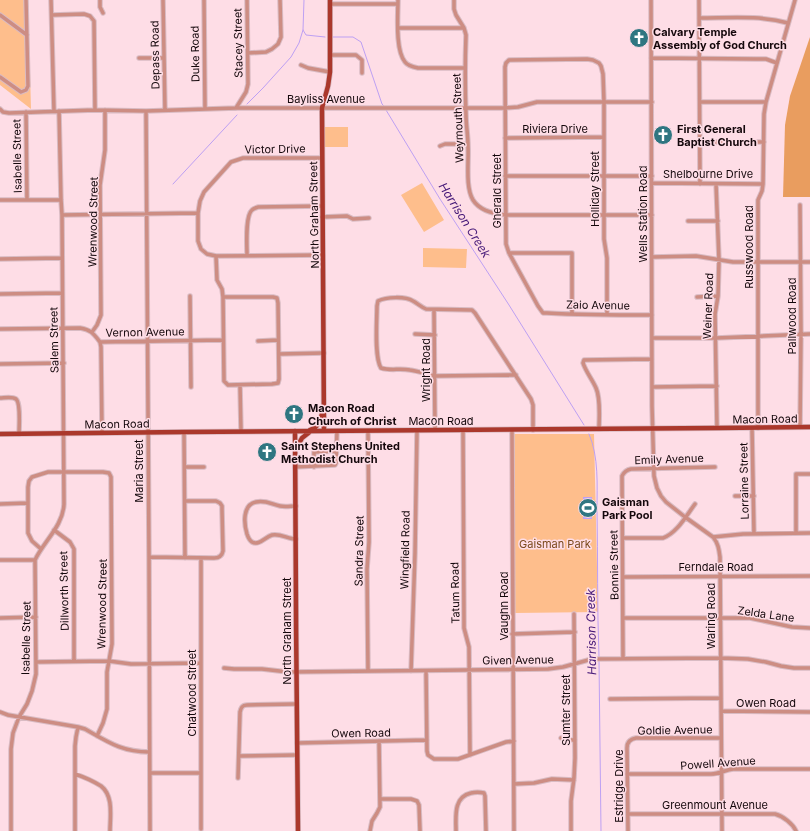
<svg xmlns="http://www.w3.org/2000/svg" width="810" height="831" viewBox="0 0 810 831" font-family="Inter,sans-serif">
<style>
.green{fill:#febe8c}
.forest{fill:#e99d5f}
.water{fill:#bda0f3}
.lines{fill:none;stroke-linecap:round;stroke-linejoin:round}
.stream{stroke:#bda0f3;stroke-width:1}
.minor-casing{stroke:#d9bbc3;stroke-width:5.5}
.major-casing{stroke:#d9bbc3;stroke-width:6}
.minor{stroke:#cd8d83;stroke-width:3.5}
.major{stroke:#ab382c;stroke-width:4.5}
.labels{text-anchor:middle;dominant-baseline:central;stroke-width:3;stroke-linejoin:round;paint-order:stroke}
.poi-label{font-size:11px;font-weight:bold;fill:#14070b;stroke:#fedde6;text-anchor:start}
.street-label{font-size:11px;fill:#14070b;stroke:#fedde6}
.park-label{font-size:11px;fill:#7b491b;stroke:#fedde6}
.water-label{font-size:12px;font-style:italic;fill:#471a79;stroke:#fedde6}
</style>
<rect width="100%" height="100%" fill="#fedde6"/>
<path class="green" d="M0,0H28L31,109L0,85Z
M325,127H348V147H325Z
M422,183L444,220L424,232L401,195Z
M423,248L467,249L466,268L423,267Z
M514,434H594L598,612L515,613Z"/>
<path class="forest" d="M810,37V197H783L785,125L790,96Z"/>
<path class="water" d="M583,497H592V519H583Z"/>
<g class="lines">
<path class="stream" d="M304,0L303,30L306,35L325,37
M333,37H353L361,42L382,104L385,107
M247,104L263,88L291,57L299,43L303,30
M386,110L440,199L509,305L584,425
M173,184L237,115
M589,434C599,457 597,485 597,510C598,559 597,608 599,657
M599,660L601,831"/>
<defs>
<path id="minor" d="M51,0L54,111
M100,0V7L103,13
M163,0L165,110
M204,0L205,109
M398,0C398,15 395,50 405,62C408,66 413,67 418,68H465
M454,0V9L456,15L464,28L466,35C465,61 465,88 466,115C466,125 468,135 468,146C469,161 465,187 473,200C480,211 494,214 506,215H652
M651,0L652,406L654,476L657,488L661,496L666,502L685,517L713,537C718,543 719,549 720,557L722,831
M699,0L700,184
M330,4H398
M0,15L27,35
M52,15L84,14L90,16L94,21L95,110
M699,18C729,18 759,15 788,23
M398,28H464
M248,53L266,52L272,49L278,44L281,37L280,0
M330,55H356L362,60V73
M139,58H164
M651,58L756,59H766L777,63
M301,65L308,68L330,72
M0,77L21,92L26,90L28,86L26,0
M700,102H766
M236,108L246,92L248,84L247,0
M0,109L3,112L9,113L95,110L146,111L236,108H505L518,107L537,102H652
M146,111L149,557L150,831
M26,112L27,200
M505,138L604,137
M700,142H764
M440,146L445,144H468
M322,158H243L231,162L204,192L200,201L198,213V241L201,249L207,254L216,256L323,255
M505,176H652
M652,183L763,184
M716,184L719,260L718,296L715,314L717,428
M0,200H61
M62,215L198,213
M322,217L347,216L353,219L369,218
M688,221H718
M509,253H572V314
M247,255C247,245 245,216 252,210C254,208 256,208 258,207L322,206
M216,256L217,280L222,289L223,297L224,381L228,385L272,384L278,383L279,379L278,303L277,298L273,297H223
M652,257L696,256L733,262H810
M0,259L62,258
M0,294L62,293
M190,296L191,387
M697,297L718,296
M434,310L435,430
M607,314V258L604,239V102L603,74L601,66L599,63L593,60L587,59L509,60L506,63L505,67L506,244L509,253L538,306L543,313H547C582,315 617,315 652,315
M0,329L80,328C91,330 93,333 100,342L223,340
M92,332L97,325L101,315L100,185L105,150V110
M415,334L435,335
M652,338H716L810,334
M258,341L278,340
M100,342L101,347L102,433
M279,354L324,353
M0,364L64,363
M516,375L435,376C426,374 418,371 410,370C400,368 390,371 381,368C374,357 377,320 377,306L378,301C386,297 405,296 413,301C417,303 421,307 426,309L472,310L475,313L531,399L533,405V430
M240,385L241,431
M652,387L717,386
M0,398C4,398 12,396 16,399C21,403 19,427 19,434
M800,427L801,334L800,205
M752,428L754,534
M758,428V200L762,191L763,184L764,114L766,102L795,0
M599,429C599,417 601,399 596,388C592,379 586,372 583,363L584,360L652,359
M463,430L464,621V628L469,647L470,755
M512,430L514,831
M184,432L185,558
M185,467H204
M295,467L335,465L336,463L337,431
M314,467V452H315L336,451
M735,496H754
M0,504L28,503
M296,506C291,506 285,507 280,506C271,504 266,500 256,502C242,505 244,524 247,534C248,537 249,540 252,542C259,546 265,537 272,535C280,533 288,539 296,539
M54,530L70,542L74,549V661
M796,533V474H810
M713,537L743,534L810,533
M623,538H663C677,533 686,516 695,504
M41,549L32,541L28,533V487L29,481L32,477L48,472H103L109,473L111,477L112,644L107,672V709L103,723L97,736
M149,557L214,558C219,558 222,556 223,551L222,510V506L220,503L216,501H185
M201,558V829
M0,560H35
M623,577L810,576
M0,618L36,617
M623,618H750L792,627L810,628
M512,634L575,632
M623,659L622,476C624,472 626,470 631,469L715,467
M36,662L109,661L131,664L201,663
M224,668L234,669H262L288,672L548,669L563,667L592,659L721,658L748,659L766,662L781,666L794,668H810
M368,671L367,569L369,542L368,431
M411,671L415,553L417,431
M426,671L427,751L428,755L434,759H458L506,742L514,741
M610,699L721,698
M721,711L810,712
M0,712L8,715L78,727L85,729C108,742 122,752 149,752
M561,738L566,740H575
M297,743L427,740
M239,756L297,755
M150,773H201
M75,774C84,777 93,781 101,786C114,796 110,817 110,831
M627,774H711C719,774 725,770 733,769H810
M238,778L240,712C241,708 242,705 247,705L296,704
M514,784L534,783L552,779L574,780
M380,799H411L417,801L419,805L420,831
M628,814H775C783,816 793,824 796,831
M11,831V749L13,733L19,717L27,704L32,691L36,674L35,560C44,541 63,526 64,504L62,215L61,200L59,111
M75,831V746L76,737L78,727
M370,831L372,821L377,813L380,807L379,741
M456,831C456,817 453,797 471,793C475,792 480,792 484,793L485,796L486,831
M571,831V801L574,778L575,758L574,614
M628,831L627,748C627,742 630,739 636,738H721"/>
<path id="major" d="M310,430C322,425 319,419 324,409
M295,431C296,564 296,698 298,831
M324,431L322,108L328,86L330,72V0
M0,434L184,432L717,428L810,427
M296,449L302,438L311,431"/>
</defs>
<use href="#minor" class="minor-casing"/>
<use href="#major" class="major-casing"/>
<use href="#minor" class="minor"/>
<use href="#major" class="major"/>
</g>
<defs>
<symbol id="church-disc" viewBox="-11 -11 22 22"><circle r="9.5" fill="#2f7681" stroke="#fedde6"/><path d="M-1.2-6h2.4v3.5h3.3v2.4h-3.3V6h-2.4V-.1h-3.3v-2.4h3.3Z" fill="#fff"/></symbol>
<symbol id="stadium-disc" viewBox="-11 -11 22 22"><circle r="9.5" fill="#2f7681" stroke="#fedde6"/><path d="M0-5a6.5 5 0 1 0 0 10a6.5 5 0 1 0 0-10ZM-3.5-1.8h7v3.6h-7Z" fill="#fff"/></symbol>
</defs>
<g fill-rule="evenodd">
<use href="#church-disc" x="628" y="27" width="22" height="22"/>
<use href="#church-disc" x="652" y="124" width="22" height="22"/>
<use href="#church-disc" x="283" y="403" width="22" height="22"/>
<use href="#church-disc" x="256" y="441" width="22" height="22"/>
<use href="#stadium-disc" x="577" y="497" width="22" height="22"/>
</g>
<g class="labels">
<g class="poi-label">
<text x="653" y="32">Calvary Temple<tspan x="653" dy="13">Assembly of God Church</tspan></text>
<text x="677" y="129">First General<tspan x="677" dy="13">Baptist Church</tspan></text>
<text x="308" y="408">Macon Road<tspan x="308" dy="13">Church of Christ</tspan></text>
<text x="281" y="446">Saint Stephens United<tspan x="281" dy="13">Methodist Church</tspan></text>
<text x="602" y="502">Gaisman<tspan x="602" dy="13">Park Pool</tspan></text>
</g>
<g class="street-label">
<text transform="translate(238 43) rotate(-91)">Stacey Street</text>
<text transform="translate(195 54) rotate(-91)">Duke Road</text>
<text transform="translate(155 55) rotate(-91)">Depass Road</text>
<text x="326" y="99">Bayliss Avenue</text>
<text transform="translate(458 118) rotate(-92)">Weymouth Street</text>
<text x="555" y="129">Riviera Drive</text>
<text transform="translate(275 149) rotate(-1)">Victor Drive</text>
<text transform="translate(17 156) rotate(-91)">Isabelle Street</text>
<text x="708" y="174">Shelbourne Drive</text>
<text transform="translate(595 189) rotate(-90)">Holliday Street</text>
<text transform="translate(497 191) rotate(-90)">Gherald Street</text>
<text transform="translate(643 214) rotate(-90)">Wells Station Road</text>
<text transform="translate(314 215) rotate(-91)">North Graham Street</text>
<text transform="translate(93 222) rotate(-89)">Wrenwood Street</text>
<text transform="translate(749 247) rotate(-90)">Russwood Road</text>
<text transform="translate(598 305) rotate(1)">Zaio Avenue</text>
<text transform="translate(708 306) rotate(-88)">Weiner Road</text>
<text transform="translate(792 316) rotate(-90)">Pallwood Road</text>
<text transform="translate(145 332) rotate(-1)">Vernon Avenue</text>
<text transform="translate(54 340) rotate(-91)">Salem Street</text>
<text transform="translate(426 370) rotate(-90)">Wright Road</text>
<text transform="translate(765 419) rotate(-1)">Macon Road</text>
<text x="441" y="421">Macon Road</text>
<text transform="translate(117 424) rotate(-1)">Macon Road</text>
<text transform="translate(669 459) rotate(-2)">Emily Avenue</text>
<text transform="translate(139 471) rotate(-90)">Maria Street</text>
<text transform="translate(744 481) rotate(-91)">Lorraine Street</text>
<text transform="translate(405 550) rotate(-89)">Wingfield Road</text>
<text transform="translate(359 551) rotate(-89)">Sandra Street</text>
<text transform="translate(614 565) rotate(-91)">Bonnie Street</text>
<text x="716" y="567">Ferndale Road</text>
<text transform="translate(64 591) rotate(-91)">Dillworth Street</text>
<text transform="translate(455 593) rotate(-91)">Tatum Road</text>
<text transform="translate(102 604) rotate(-89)">Wrenwood Street</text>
<text transform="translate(504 606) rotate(-90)">Vaughn Road</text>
<text transform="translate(766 614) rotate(8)">Zelda Lane</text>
<text transform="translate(711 616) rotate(-90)">Waring Road</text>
<text transform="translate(287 631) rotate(-90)">North Graham Street</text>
<text transform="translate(26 638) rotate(-89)">Isabelle Street</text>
<text transform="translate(518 660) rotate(-1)">Given Avenue</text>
<text transform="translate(192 693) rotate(-90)">Chatwood Street</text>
<text x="766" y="703">Owen Road</text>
<text transform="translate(566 710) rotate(-90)">Sumter Street</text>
<text transform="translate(675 730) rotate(-1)">Goldie Avenue</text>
<text transform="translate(361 733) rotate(-1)">Owen Road</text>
<text transform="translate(718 763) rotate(-4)">Powell Avenue</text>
<text transform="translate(619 786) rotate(-90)">Estridge Drive</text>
<text x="715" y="805">Greenmount Avenue</text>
</g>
<g class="park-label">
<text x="555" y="544">Gaisman Park</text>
</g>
<g class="water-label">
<text transform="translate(465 220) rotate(58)">Harrison Creek</text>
<text transform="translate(591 632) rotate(-91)">Harrison Creek</text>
</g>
</g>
</svg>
